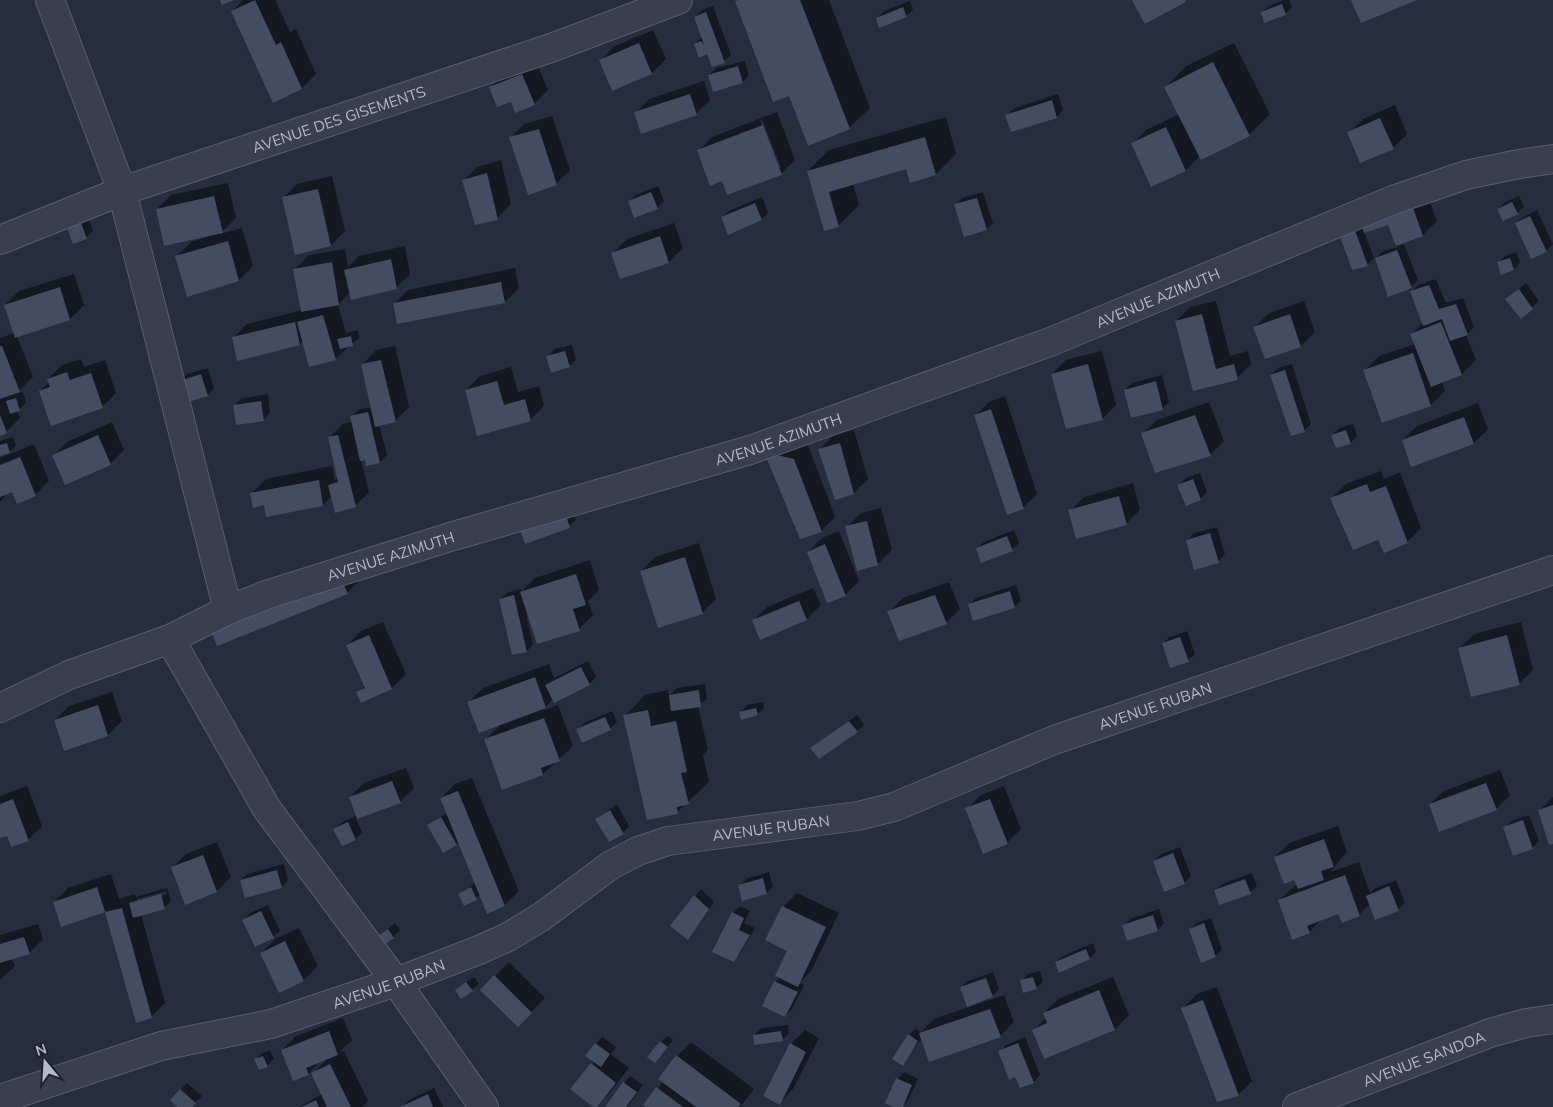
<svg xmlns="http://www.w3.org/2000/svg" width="1553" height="1107" viewBox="0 0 1553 1107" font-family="Mulish,sans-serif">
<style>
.shadow{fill:#0007;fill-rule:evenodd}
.building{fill:#444c62}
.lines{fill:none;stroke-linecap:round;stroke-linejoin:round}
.minor-casing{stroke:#575d6d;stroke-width:30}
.minor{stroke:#393f4f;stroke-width:28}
.labels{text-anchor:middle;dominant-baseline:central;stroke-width:5;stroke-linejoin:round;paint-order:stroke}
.street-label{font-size:15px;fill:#b5baca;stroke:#1e2434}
</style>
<rect width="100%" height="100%" fill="#252d3f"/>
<path class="shadow" d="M243,0H275L290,32L296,29L316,74L302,88L274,101L232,11Z
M738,0H829L870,108L849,128L790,95L736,2Z
M1284,0H1289L1292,7L1285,14L1262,12L1269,6Z
M910,1L913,10L906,16L877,18L884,11Z
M713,6L731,55L724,61L695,44L702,37L695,17L702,10Z
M653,30L666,59L652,73L601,60L615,46Z
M1234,43L1270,114L1249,135L1200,156L1186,170L1152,186L1132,144L1146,130L1179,114L1166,87L1186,66Z
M536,61L548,90L534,104L491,87L505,73Z
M745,61L749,75L743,82L709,75L716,68Z
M704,81L710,100L696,114L636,113L649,99Z
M1058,94L1063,110L1057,117L1006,116L1013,109Z
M1395,105L1407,134L1393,148L1349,133L1363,119Z
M777,112L795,160L781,174L727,194L722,180L698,151L712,137ZM762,119L781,168H778L760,120Z
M552,116L570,170L556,184L511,138L524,124Z
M946,117L956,154L936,174L907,168L853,184L859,205L838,226L808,171L829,150Z
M501,160L511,204L497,218L463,181L477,167Z
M332,176L345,231L331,245L283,198L297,184Z
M228,183L236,218L220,234L242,228L253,266L239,280L188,295L177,256L191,242L207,237V235L157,209L171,195Z
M658,186L664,201L657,208L629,201L636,195Z
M1425,189L1437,221L1423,235L1398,244L1399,246L1404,244L1418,280L1411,287L1376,258L1383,251L1398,247L1389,223L1364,231L1374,258L1367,265L1339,232Z
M983,192L993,223L986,229L955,205L962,198Z
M1519,196L1524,207L1517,213L1498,209L1505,202Z
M762,197L768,213L762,219L722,217L729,211Z
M1537,210L1553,244L1546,251L1516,223L1523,217Z
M88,217L93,231L86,238L68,229L75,222Z
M674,223L683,248L669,262L621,278L613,253L627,239Z
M405,246L410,274L396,288L350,292L338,305L346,333L358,330L359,338L335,359L303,341L300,344L233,338L247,324L302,310L295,269L309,255L345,249L348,267L359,256Z
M1516,252L1520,262L1514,269L1498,263L1505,256Z
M515,268L519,288L505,302L398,322L394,304L408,290Z
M74,274L84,305L70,319L17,336L33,377L16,394L23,392L26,403L17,411L20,418L6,432L0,434V338L14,333L5,305L19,291Z
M1436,279L1446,303L1463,298L1474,327L1466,335L1476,360L1462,374L1442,382L1445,391L1431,405L1382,421L1365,370L1379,356L1415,344L1412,334L1423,323L1411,292L1418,285Z
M1526,283L1539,301L1521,317L1507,299Z
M1216,301L1230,356L1248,351L1251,364L1237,378L1194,390L1176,321L1190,307Z
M1304,301L1315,332L1301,346L1265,358L1255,327L1269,313Z
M572,345L576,360L569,366L548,356L555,349Z
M395,346L409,407L395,421L379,424L387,455L380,462L367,465L366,458L361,460L369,492L355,506L332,496L323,505L267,516L265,504L252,493L266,479L332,466L335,480L338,476L329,438L343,424L352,422L351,417L358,410L372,407L363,364L376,350Z
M1102,351L1116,405L1102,419L1052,374L1066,360Z
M81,359L84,367L105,360L116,393L102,407L40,391L49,382L48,379L62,365Z
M1292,364L1311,424L1305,430L1292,435L1271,375L1278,368Z
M511,367L518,392L539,386L544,406L530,420L466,390L480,376Z
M208,368L214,389L207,395L180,381L187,374Z
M1162,375L1169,402L1162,409L1125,390L1132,383Z
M268,394L270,413L264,419L234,406L241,399Z
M1005,396L1037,494L1023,508L975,416L989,402Z
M1209,402L1224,441L1210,455L1143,434L1157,420Z
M1478,403L1488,429L1474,443L1412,465L1403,440L1417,426Z
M112,422L124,450L110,464L53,456L67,442Z
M1353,424L1357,436L1350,443L1332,435L1339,428Z
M854,430L868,479L854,493L836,498L820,449L834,435Z
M13,437L16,446L9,452L0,455V441Z
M779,439L808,445L835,517L821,531L765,452Z
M34,444L49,481L35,495L13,490L4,494L5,497L0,502V458Z
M1381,471L1384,479L1400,472L1421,528L1407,542L1379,539L1332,498L1346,484Z
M1200,473L1207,492L1200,499L1179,485L1186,478Z
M1133,483L1140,510L1126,524L1070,511L1084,497Z
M570,503L576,520L569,526H520Z
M881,508L892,550L878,564L858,569L847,527L861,513Z
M1217,527L1225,555L1218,561L1187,540L1194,533Z
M1014,530L1019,543L1012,550L977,548L984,542Z
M839,531L859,581L845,595L808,552L822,538Z
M699,543L716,599L702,613L641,571L655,557Z
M590,560L599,590L588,601L593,615L579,629L526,614L533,644L527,651L500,599L507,593L521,589V592L535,578Z
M355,563L361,579L347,593L226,614Z
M949,582L960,609L946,623L889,612L903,598Z
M1016,585L1021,601L1014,607L969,605L976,598Z
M813,588L821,605L807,619L761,638L753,621L767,607Z
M383,622L406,674L392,688L358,692L365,686L347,645L361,631Z
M1521,622L1533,670L1519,684L1460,648L1474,634Z
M1187,631L1195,654L1188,660L1163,643L1170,637Z
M588,661L596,677L589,684L553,699L542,711L558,705L573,746L543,774L503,789L485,740L502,723L469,702L483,688L549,664L554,678Z
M705,684L707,699L698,706L708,750L703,755L709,782L677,812L625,716L645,695L668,690L669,696L677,688Z
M112,692L122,721L108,735L55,720L69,706Z
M763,702L764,708L757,714L741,712L747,705Z
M612,711L617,722L610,729L578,730L584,723Z
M857,715L864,725L857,731L812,748Z
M406,768L414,788L400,802L356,819L362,832L356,839L342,845L335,830L341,823L357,815L350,797L364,783Z
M1500,770L1510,795L1496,809L1430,804L1444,791Z
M472,778L519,891L505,905L480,895L464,904L460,894L475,883L459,842L456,844L429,825L447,812L441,798L455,784Z
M27,786L42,826L28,840L7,834L0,837V796Z
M1004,786L1021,829L1007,843L967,809L981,795Z
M1553,797V843L1539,811Z
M617,804L629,826L623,833L596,819Z
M1529,815L1539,841L1532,848L1505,828L1511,821Z
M1338,826L1347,852L1330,872L1359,862L1370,893L1374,889L1396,880L1405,903L1398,910L1370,904L1359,915L1339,913L1322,919L1309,932L1279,900L1297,884L1275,857L1289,843Z
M217,842L231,877L217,891L186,903L172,868L186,854Z
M1180,847L1191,876L1184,883L1154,861L1161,854Z
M284,864L288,880L282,887L246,897L241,880L248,874Z
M769,872L773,886L767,893L739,886L746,879Z
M1252,873L1257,886L1250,892L1215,891L1222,884Z
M111,874L119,899L135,894L136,897L167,888L171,901L164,908L141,914L165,1003L151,1017L137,1021L106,910L62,926L54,902L68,888ZM166,891L167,894L137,902V899Z
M701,889L714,902L688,939L695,896Z
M797,893L839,913L811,971L799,983L804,985L792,1009L785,1016L776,982L780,977L789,950L783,907Z
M268,905L280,931L273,937L244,920L250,913Z
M740,906L750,911L744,923L755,928L740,953L734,960L733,913Z
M1159,909L1164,923L1157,930L1123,926L1130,919Z
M1211,918L1222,950L1215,956L1190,929L1197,923Z
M395,923L400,930L393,937L379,936Z
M38,924L43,939L29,953L12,958L15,966L0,980V935Z
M299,928L318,966L304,980L280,992L261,953L275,939Z
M1093,943L1096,952L1090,958L1059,971L1056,962L1063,956Z
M509,962L545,998L518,1025L495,976Z
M1040,971L1043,982L1036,988L1021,981L1028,974Z
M993,972L999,989L992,996L961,987L968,981Z
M474,977L479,984L472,990L464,984Z
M1113,977L1129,1015L1115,1029L1045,1057L1034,1030L1046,1018L1044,1013L1058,999Z
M1217,987L1252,1081L1238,1095L1183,1008L1197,994Z
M1004,995L1014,1022L1000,1036L922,1038L902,1064L909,1035L915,1029L921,1032L934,1019Z
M343,1018L352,1040L338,1053L344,1051L368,1101L362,1107H299L322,1094L313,1074L329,1057L321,1060L308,1074L282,1050L296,1036Z
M788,1025L789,1033L782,1040L754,1035L761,1028Z
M805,1030L819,1038L793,1089L779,1103L791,1044Z
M668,1036L673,1040L662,1055L661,1042Z
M602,1037L616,1047L611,1054L629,1068L609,1094L595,1107L572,1089L595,1061L596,1044Z
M1025,1037L1040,1075L1034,1082L1020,1087L1016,1076L1000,1052L1006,1045Z
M691,1042L754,1089L740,1107H648L677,1056Z
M270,1050L274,1059L267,1066L256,1060L262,1053Z
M904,1072L918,1079L907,1102L903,1107H894L897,1079Z
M630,1076L643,1085L627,1107H606Z
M187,1083L202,1096L191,1107H179L171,1100Z
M434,1088L443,1107H402L409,1100Z"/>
<path class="building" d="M220,0H234L222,5Z
M255,0L276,45L281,42L302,89L273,103L231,11Z
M739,0H800L850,129L808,146L789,96L773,102L735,1Z
M1132,0H1185L1186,2L1145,24Z
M1351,0H1417L1361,23Z
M1282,4L1286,15L1264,23L1261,12Z
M903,7L907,17L879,28L876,18Z
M706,12L725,63L712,67L707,54L699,58L694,44L701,41L704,45L694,17Z
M639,43L652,74L612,91L599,60Z
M1213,62L1250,136L1201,160L1164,87Z
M738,66L743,83L713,92L708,75Z
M522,74L535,105L515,113L511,102L497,107L489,87Z
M690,94L697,115L641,134L634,112Z
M1052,100L1057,118L1011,132L1005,115Z
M1380,118L1394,149L1360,163L1347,132Z
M763,125L782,175L727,195L722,181L710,186L697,150Z
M1166,127L1186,171L1151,187L1131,143Z
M539,129L557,185L528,195L509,137Z
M925,137L936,175L910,183L906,169L829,192L839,227L824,231L807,171Z
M487,173L498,220L475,225L462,180Z
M318,189L331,246L295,255L282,197Z
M651,192L658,209L634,218L628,201Z
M214,196L223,233L164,246L156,209Z
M977,198L987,230L964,237L954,204Z
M1411,202L1423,236L1396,246L1388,225L1364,233L1360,221Z
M1512,202L1518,214L1503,221L1497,209Z
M755,203L762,220L728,235L721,217Z
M1530,216L1547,252L1531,259L1515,223Z
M81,223L87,239L73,244L67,228Z
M1353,225L1368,266L1352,270L1338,231Z
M660,236L669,263L620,279L611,253Z
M228,241L239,281L187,297L175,256Z
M1397,250L1412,288L1388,297L1375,258Z
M1510,258L1514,270L1501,275L1497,262Z
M391,259L397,289L351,300L344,270Z
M332,262L339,305L301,312L293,269Z
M501,282L505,303L397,324L393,303Z
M1429,285L1439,309L1456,304L1468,335L1450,341L1442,319L1423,326L1410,291Z
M60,287L70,320L15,338L4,305Z
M1519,289L1533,309L1521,319L1505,299Z
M1202,314L1216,369L1234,364L1238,380L1193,391L1175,321Z
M1290,314L1301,347L1265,359L1253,327Z
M323,315L336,360L309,367L297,322Z
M295,322L300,345L237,361L232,337Z
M1441,322L1462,375L1431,387L1410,334Z
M351,336L353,346L340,349L337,339Z
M0,346H2L20,392L0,399Z
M565,351L570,367L551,373L546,356Z
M1413,353L1431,406L1382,423L1363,370Z
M381,360L396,422L375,427L361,364Z
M1088,364L1103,420L1066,429L1051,374Z
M1285,370L1305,432L1291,436L1270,375Z
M67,372L70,380L91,373L103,408L51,426L39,391L50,387L47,379Z
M201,374L208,396L185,403L179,381Z
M497,381L504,405L525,399L531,421L477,436L465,390Z
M1156,381L1163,410L1131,418L1124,390Z
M16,398L20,411L10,414L6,401Z
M261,401L264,421L236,425L233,405Z
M991,409L1024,509L1007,515L974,415Z
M368,412L380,463L366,466L365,460L360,461L350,416Z
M0,415L7,433L0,436Z
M1195,415L1211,456L1155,473L1141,433Z
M1464,417L1474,444L1411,467L1402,440Z
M1346,430L1351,444L1336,448L1331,435Z
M98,435L111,465L65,485L52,455Z
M338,435L356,507L335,513L328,485L338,482L328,437Z
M7,443L10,453L0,456V445Z
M840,443L854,494L835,500L818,449Z
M764,452L794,459L822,532L800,539Z
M20,457L36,496L17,504L12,492L0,497V465Z
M1193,479L1201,500L1186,506L1177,485Z
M319,480L323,506L266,517L264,505L253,508L250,493Z
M1367,484L1370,492L1386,486L1408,543L1384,553L1378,540L1353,550L1330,498Z
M1119,496L1127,525L1076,539L1068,510Z
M564,509L570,528L525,544L519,526Z
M867,521L878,565L857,571L845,526Z
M1210,533L1219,563L1194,570L1186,540Z
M1007,536L1013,551L981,563L976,548Z
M825,544L846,596L827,603L807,552Z
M685,557L703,614L658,628L640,571Z
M576,574L586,605L573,609L580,631L537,644L520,592Z
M340,576L348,594L217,646L210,628Z
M1010,591L1015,608L973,621L968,604Z
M514,595L527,652L512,655L499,599Z
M935,595L947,624L899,641L887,611Z
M799,601L807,620L760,640L752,620Z
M369,635L392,689L361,703L356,692L365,688L346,645Z
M1507,635L1520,685L1471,697L1458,648Z
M1180,637L1189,662L1170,668L1162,643Z
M581,667L590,685L554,703L545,685Z
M535,677L546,708L479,733L467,702Z
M699,690L701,707L671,711L669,695Z
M98,705L108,736L64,751L54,720Z
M756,708L758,715L741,720L739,712Z
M648,710L651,726L676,721L687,772L681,773L689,804L677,807L678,814L647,820L623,715Z
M605,717L611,730L582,743L576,729Z
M544,718L560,761L541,768L543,775L502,790L484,739Z
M849,721L858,732L819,759L810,748Z
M392,781L401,803L357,819L349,797Z
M1486,783L1497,810L1439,832L1429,804Z
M458,791L505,906L487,914L440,798Z
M13,799L29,841L11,847L7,836L0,838V804Z
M990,799L1008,844L983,854L965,808Z
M1553,805V844L1549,845L1538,810Z
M610,810L624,834L609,842L595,819Z
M441,817L457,845L443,853L427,825Z
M1523,820L1533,849L1513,856L1503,827Z
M348,822L356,840L342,846L333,829Z
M1324,839L1334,867L1321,871L1324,880L1298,889L1294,880L1284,884L1274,857Z
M1173,853L1185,884L1164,892L1153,861Z
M203,855L217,892L185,905L171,867Z
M277,870L282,888L245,898L240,880Z
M1345,875L1360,916L1342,923L1338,914L1307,926L1310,933L1292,940L1278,900Z
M763,878L767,894L742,901L738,885Z
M1245,879L1251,894L1219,905L1214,890Z
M1389,886L1399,911L1375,920L1366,896Z
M97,887L105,912L61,927L53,902Z
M471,887L477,900L464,906L458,894Z
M161,894L165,909L133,918L129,903Z
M694,895L709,909L688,940L670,926Z
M782,906L826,927L798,987L775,976L787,951L765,940Z
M122,908L152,1018L136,1023L105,912Z
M261,911L274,938L255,947L242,920Z
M732,912L744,918L739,930L750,935L734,962L712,952Z
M1153,915L1158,931L1127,941L1122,925Z
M1204,923L1216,957L1201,963L1189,929Z
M388,929L394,938L384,945L378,936Z
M24,937L30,954L0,963V944Z
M285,941L304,981L279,993L260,953Z
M1086,949L1090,959L1059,973L1055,962Z
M494,975L532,1013L518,1027L480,990Z
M1033,977L1037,989L1023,993L1020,980Z
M986,978L993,997L967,1007L960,987Z
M774,981L798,992L785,1017L762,1006Z
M466,982L473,991L461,999L455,990Z
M1099,990L1115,1030L1044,1059L1032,1030L1047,1023L1043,1013Z
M1203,1000L1239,1096L1217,1102L1181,1008Z
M990,1009L1001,1037L929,1062L919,1033Z
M329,1031L338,1055L306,1068L309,1075L293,1081L281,1050Z
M781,1031L783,1041L754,1045L753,1035Z
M908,1034L918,1041L903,1066L892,1059Z
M660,1041L668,1047L655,1063L647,1057Z
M595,1043L610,1054L601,1067L585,1056Z
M790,1043L806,1052L780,1105L763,1096Z
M1018,1043L1034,1083L1020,1088L1015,1077L1009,1080L998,1051Z
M676,1055L741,1104L738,1107H696L658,1079Z
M263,1056L268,1067L259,1070L254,1059Z
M591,1063L616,1083L597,1107H593L570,1089Z
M330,1064L351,1107H327L311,1073Z
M896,1078L912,1085L903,1107H893L885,1103Z
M623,1082L637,1092L626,1107H605Z
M656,1087L683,1107H646L643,1105Z
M180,1089L196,1103L192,1107H177L170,1100Z
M428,1094L433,1107H400Z
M316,1100L319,1107H301Z"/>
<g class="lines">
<defs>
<g id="minor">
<path d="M50,0L122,191L228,610"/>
<path id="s1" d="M0,240L122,191L551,48L678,0"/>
<path d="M170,639L267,809L396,982L484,1107"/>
<path id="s2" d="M0,708L69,675L170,639L228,610L269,594L450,537L750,450L1050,342L1393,200L1466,175L1519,164L1553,159"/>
<path id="s3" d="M0,1099L161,1046L271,1024L396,982L479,950L508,937L541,917L611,865L638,851L668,841L858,816L894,807L1054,740L1553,570"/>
<path id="s4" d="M1297,1107L1490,1033L1526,1023L1553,1019"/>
</g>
</defs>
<use href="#minor" class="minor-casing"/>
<use href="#minor" class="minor"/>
</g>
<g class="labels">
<g class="street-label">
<text stroke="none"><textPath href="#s1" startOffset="360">AVENUE DES GISEMENTS</textPath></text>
<text stroke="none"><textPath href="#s2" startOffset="1230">AVENUE AZIMUTH</textPath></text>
<text stroke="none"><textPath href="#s2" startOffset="825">AVENUE AZIMUTH</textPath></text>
<text stroke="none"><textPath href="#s2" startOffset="420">AVENUE AZIMUTH</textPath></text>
<text stroke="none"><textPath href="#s3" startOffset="1231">AVENUE RUBAN</textPath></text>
<text stroke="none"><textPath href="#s3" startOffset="826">AVENUE RUBAN</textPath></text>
<text stroke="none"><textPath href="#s3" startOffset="406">AVENUE RUBAN</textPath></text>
<text stroke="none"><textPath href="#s4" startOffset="136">AVENUE SANDOA</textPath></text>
</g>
</g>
<g transform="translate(45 1062) rotate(342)" stroke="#1e2434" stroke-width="4" paint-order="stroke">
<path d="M0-4L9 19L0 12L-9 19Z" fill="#b5baca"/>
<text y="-8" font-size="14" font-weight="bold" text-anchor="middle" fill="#b5baca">N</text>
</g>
</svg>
